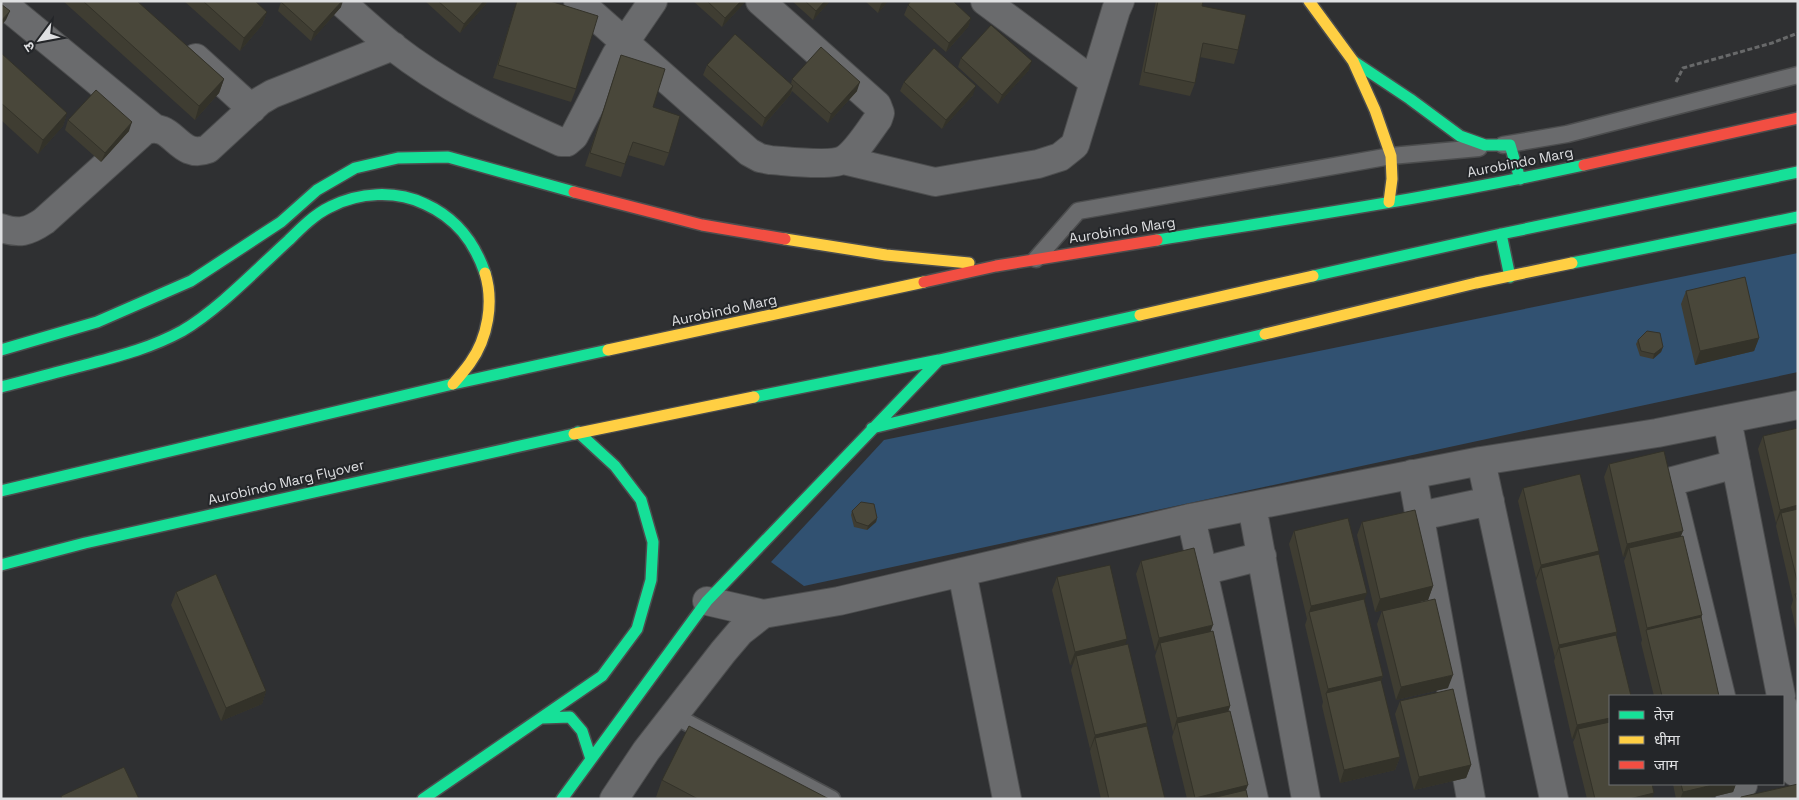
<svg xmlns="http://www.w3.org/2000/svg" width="1799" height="800" viewBox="0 0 1799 800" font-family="'Space Grotesk','Noto Sans Devanagari',sans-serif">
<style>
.green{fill:#315171}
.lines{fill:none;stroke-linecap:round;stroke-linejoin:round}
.lane-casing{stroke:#4c4d4e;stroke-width:19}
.street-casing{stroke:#4c4d4e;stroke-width:30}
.fast-casing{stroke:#4c4d4e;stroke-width:14}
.slow-casing{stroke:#4c4d4e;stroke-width:14}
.jam-casing{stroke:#4c4d4e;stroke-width:14}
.path{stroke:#68696a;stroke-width:3;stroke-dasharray:5 2.5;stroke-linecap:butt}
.lane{stroke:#6a6b6d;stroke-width:16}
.street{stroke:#6a6b6d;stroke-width:28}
.fast{stroke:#16e098;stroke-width:11}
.slow{stroke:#ffcf43;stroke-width:11}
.jam{stroke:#f24e42;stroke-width:11}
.wall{fill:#3f3d32}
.shaded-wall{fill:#333229}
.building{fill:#49473a;stroke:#333229}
.labels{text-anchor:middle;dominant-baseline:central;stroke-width:4;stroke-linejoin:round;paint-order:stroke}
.street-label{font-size:14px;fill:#dfe0e2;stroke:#242629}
</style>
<rect width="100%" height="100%" fill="#2f3032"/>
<path class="green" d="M1798,253V372L804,586L771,562L884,440Z"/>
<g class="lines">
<defs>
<path id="lane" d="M1503,145L1567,134L1798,75
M1036,259L1078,211L1391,156L1479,148
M673,715L832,799"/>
<path id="street" d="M340,1C357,16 374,32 392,46C443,86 503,116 561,142H567L574,136L616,55L653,1
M578,1L749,152L760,158L770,160C787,161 832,167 845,159C857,151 869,131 878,119L880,113L877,105L760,1
M985,1L1094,82
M1,2L153,127
M196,58L252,109
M843,160L935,182L1038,164L1060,157L1075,145L1116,10L1120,1
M1,228C19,234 28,232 44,221L144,131C174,119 177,161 208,149L260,101L272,94L393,46
M1727,419L1781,696
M1481,461L1554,799
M1412,474L1471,799
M1669,482L1736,464
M1673,499L1721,696
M1252,506L1306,799
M1420,516L1490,501
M1191,518L1254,799
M1203,571L1262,556
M962,572L1007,799
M707,601L763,614L839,601L1191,518L1252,506L1481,461L1657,433L1798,405
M1783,706L1795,772
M614,799L646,751L723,652L740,632L763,614
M1730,799L1743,785"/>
<path id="fast" d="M1353,61L1410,99L1460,136L1485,145H1510L1520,179
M1501,234L1510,277
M1157,240C1299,217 1443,196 1584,165
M1572,263L1798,217
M1313,276L1501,234L1798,172
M1,350L97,322L191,281L281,222L317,190L355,168L398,158L448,157L574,192
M1,387C29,380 57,372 85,365C119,356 151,348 182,331C218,310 257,269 289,240C301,228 315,214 330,207C359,192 396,190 425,204C456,218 474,241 485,273
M754,397L939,360L1140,315
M872,428L1265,334
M1,491L453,384L608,350
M1,565L85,543L574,434
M542,718L570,717L582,731L591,759
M423,799L602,676L637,629L651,580L653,542L641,500L615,466L578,432
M562,799L707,601L939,360"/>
<path id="slow" d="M1309,1L1353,61L1375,110L1391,156L1392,179L1389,202
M785,239L886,255L969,263
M1140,315L1313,276
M1265,334L1476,283L1572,263
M608,350L924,282
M453,384C459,377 465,370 470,363C488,338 494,302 485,273
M574,434L754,397"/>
<path id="jam" d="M1584,165L1798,118
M574,192L702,225L785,239
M924,282L996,266L1157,240"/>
</defs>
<use href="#lane" class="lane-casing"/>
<use href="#street" class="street-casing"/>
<use href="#fast" class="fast-casing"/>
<use href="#slow" class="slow-casing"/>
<use href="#jam" class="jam-casing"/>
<path class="path" d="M1676,82L1683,68L1772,43L1798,33"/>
<use href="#lane" class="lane"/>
<use href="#street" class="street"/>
<use href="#fast" class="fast"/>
<use href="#slow" class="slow"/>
<use href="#jam" class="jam"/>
</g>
<path class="wall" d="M63,1H137L224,79L219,93L195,120Z
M184,1H255L267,12L262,25L240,51Z
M425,1H487L486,4L460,33Z
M517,1H550L576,89L571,102L493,78Z
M693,1H746L722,27Z
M792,1H830L813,20Z
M865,1H888L878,13Z
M1156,1H1203L1202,6L1238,50L1234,64L1200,57L1195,83L1190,96L1139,85Z
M281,2L341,7L311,41L278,11Z
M908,5L971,18L968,27L946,52L904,15Z
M1,53L67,113L63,126L38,154L1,120Z
M621,55L653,107L669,153L664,166L628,155L621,177L585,166Z
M961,58L1029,70L998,104L958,67Z
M707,65L791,84L792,79L857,91L828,123L792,91L790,95L762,127L703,75Z
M904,82L973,95L942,129L900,91Z
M68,120L129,131L101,162L65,130Z
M1686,291L1759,338L1754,351L1695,365L1681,304Z
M1638,340L1663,347L1661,352L1653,359L1640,356L1636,344Z
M1798,428V638L1791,607L1793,600L1776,526L1777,522L1776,523L1758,449L1763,436Z
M1609,464L1681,536L1702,615L1701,618L1719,696H1654L1641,643L1642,640L1624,561L1626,556L1623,557L1604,477Z
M1523,488L1597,555L1617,632L1616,635L1610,696L1652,799H1587L1573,742L1575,738L1572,739L1554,661L1555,658L1536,581L1537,578H1536L1518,501Z
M852,511L877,518L876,522L867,530L854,527L851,515Z
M1362,522L1433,586L1428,600L1375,612L1357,535Z
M1294,531L1367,593L1364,599L1383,676L1381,681L1400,757L1395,770L1340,783L1322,706L1323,702L1305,625L1307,619L1289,544Z
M1141,561L1210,631L1230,706L1228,712L1248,799H1187L1172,737L1174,731L1173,732L1155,656L1157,650L1155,651L1136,574Z
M1057,577L1125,645L1147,723L1146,726L1165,799H1101L1090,751L1091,748L1090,749L1071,670L1073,664L1070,665L1052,590Z
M176,592L266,691L262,704L221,721L171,605Z
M1382,611L1448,688L1396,700L1377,624Z
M1400,701L1471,765L1466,778L1414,790L1395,714Z
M662,780L829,799H660L656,797Z
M1673,784H1736L1733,792L1704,799H1676Z"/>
<path class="shaded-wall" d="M342,1H343L341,7L311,41L314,32Z
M484,1H487L486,4L460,33L464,24Z
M741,1H746L722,27L725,18Z
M825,1H830L813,20L816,11Z
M884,1H888L878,13L881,4Z
M10,11L6,20L1,26V21Z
M267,12L262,25L240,51L244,38Z
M971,18L968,27L946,52L949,43Z
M1032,61L1029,70L998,104L1002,95Z
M224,79L219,93L195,120L199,106Z
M860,82L857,91L828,123L831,114Z
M793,86L790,95L762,127L765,118Z
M976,86L973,95L942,129L946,120Z
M67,113L63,126L38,154L43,140Z
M132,122L129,131L101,162L105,153Z
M1759,338L1754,351L1695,365L1700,351Z
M1663,347L1661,352L1653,359L1654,354Z
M1798,505V517L1781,513L1777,522L1776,523L1780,510Z
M877,518L876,522L867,530L868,526Z
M1683,531L1678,544L1629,548L1626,556L1623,557L1627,544Z
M1599,551L1594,564L1541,568L1537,578H1536L1541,565Z
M1433,586L1428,600L1375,612L1380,599Z
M1367,593L1362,606L1309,612L1307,619L1311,606Z
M1702,615L1698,628L1646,631L1647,628Z
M1213,625L1208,639L1160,643L1157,650L1155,651L1159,638Z
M1617,632L1612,645L1559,648L1555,658L1559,645Z
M1127,639L1123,652L1076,656L1073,664L1070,665L1075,652Z
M1453,675L1448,688L1396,700L1401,687Z
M1383,676L1378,689L1326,693L1328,689Z
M266,691L262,704L221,721L226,708Z
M1230,706L1226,719L1177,723L1174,731L1173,732L1177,718Z
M1610,718V730L1578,729L1575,738L1572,739L1577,725Z
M1147,723L1142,736L1095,738L1091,748L1090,749L1095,735Z
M1400,757L1395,770L1340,783L1344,770Z
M1471,765L1466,778L1414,790L1419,777Z
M1717,784H1736L1733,792L1704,799H1680L1683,792Z
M1248,785L1243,798L1194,799L1195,798Z
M1654,793L1652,799H1629Z"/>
<path class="building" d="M83,1H137L224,79L199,106Z
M203,1H255L267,12L244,38Z
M282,1H342L314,32L281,2Z
M438,1H484L464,24Z
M517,1H550L598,16L576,89L498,65Z
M707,1H741L725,18Z
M805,1H825L816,11Z
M911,1H953L971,18L949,43L908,5Z
M1158,1H1203L1202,6L1246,15L1238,50L1203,43L1195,83L1144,72Z
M1,4L10,11L1,21Z
M991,25L1032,61L1002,95L961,58Z
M735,34L793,86L765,118L707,65Z
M821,47L860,82L831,114L792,79Z
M934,48L976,86L946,120L904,82Z
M1,53L67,113L43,140L1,103Z
M621,55L665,69L653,107L680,116L669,153L633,142L625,164L590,153Z
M96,90L132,122L105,153L68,120Z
M1745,277L1759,338L1700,351L1686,291Z
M1647,331L1660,333L1663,347L1654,354L1641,351L1638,340Z
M1798,428V505L1780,510L1763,436Z
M1664,451L1683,531L1627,544L1609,464Z
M1580,474L1599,551L1541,565L1523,488Z
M861,502L874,504L877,518L868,526L856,522L852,511Z
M1798,509V585L1781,513Z
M1415,510L1433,586L1380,599L1362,522Z
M1348,518L1367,593L1311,606L1294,531Z
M1683,536L1702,615L1647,628L1629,548Z
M1194,548L1213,625L1159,638L1141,561Z
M1599,554L1617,632L1559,645L1541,568Z
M1110,565L1127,639L1075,652L1057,577Z
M216,574L266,691L226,708L176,592Z
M1795,594H1798V604Z
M1364,599L1383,676L1328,689L1309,612Z
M1435,599L1453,675L1401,687L1382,611Z
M1701,617L1719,696H1662L1646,630Z
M1213,631L1230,706L1177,718L1160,643Z
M1616,635L1631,696H1610V718L1577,725L1559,648Z
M1128,644L1147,723L1095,735L1076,656Z
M1381,680L1400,757L1344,770L1326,693Z
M1453,689L1471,765L1419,777L1400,701Z
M1230,711L1248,785L1195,798L1177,723Z
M1610,722V784H1652L1654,793L1629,799H1595L1578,729Z
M689,726L829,799H698L662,780Z
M1147,726L1165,799H1109L1095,738Z
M124,767L139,799H62L61,796Z
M1681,784H1717L1683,792Z
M1798,784V799H1741V797Z
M1246,790L1248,799H1208Z"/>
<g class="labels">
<g class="street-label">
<text transform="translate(1520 162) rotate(-11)">Aurobindo Marg</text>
<text transform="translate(1122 230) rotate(-9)">Aurobindo Marg</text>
<text transform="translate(724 310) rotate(-12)">Aurobindo Marg</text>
<text transform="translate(286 482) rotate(-13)">Aurobindo Marg Flyover</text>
</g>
</g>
<rect width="1799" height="800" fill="none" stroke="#dfe0e2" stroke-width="5"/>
<rect x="1609" y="695" width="175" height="90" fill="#242629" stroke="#6f7073"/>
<rect x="1619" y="711" width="25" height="8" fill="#16e098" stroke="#6f7073"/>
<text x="1654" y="720" font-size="15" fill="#dfe0e2">तेज़</text>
<rect x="1619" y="736" width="25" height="8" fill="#ffcf43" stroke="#6f7073"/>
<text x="1654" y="745" font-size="15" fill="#dfe0e2">धीमा</text>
<rect x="1619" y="761" width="25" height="8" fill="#f24e42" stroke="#6f7073"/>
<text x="1654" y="770" font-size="15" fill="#dfe0e2">जाम</text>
<g transform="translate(40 40) rotate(238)" stroke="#242629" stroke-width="4" paint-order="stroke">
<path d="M0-4L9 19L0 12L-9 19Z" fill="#dfe0e2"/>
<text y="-8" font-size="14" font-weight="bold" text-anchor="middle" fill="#dfe0e2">उ</text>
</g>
</svg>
